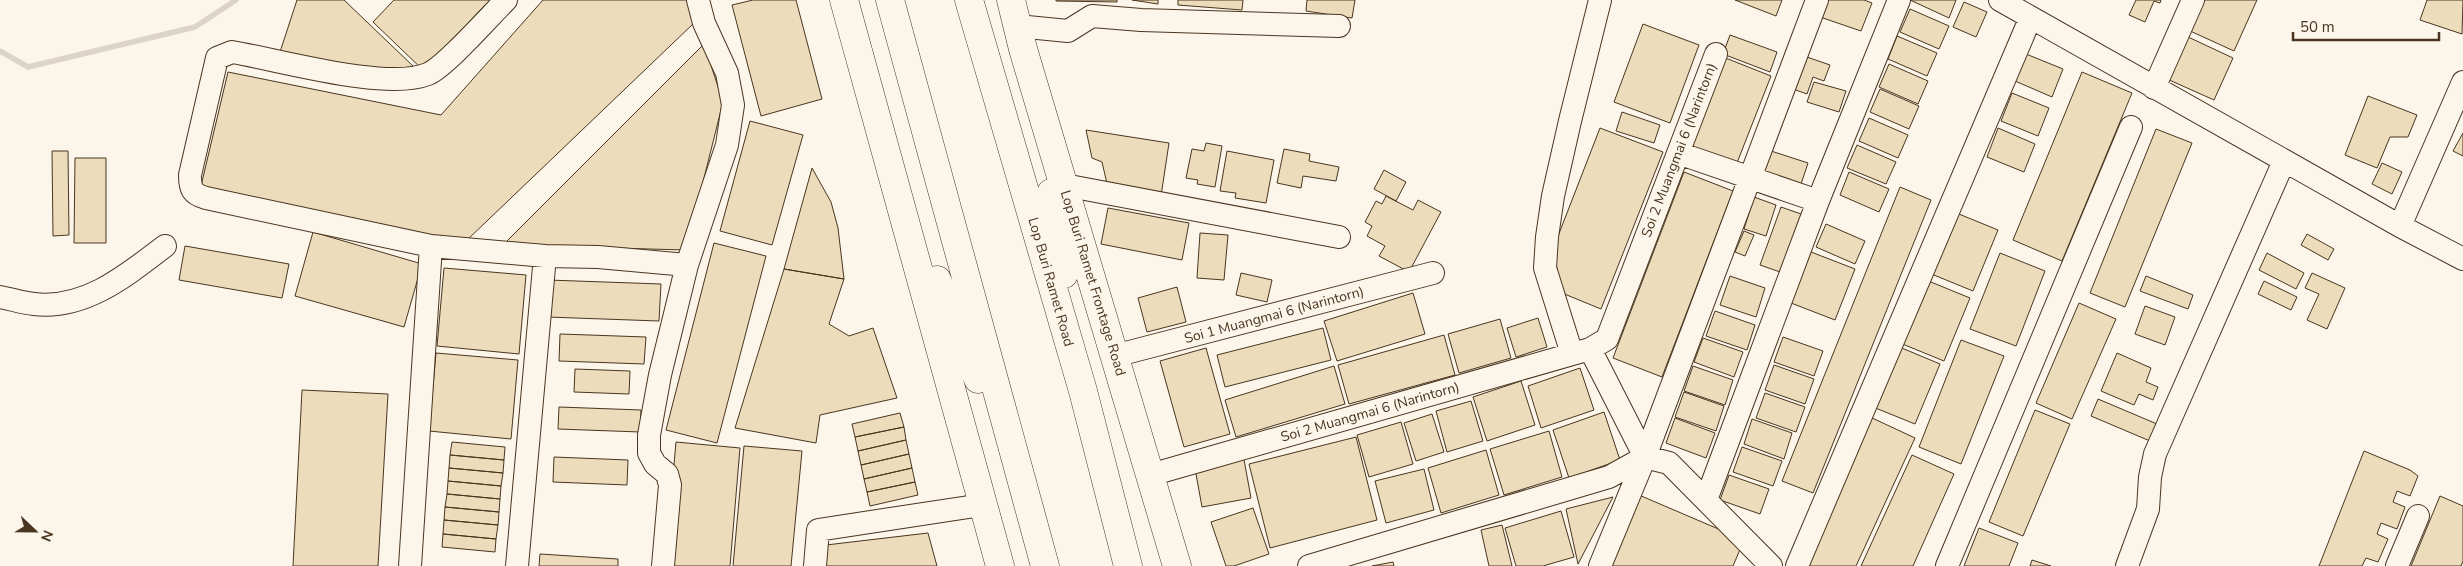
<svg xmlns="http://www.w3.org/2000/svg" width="2463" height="566" viewBox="0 0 2463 566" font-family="'Nunito Sans',sans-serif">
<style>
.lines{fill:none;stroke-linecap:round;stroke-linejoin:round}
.stream{stroke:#dcd4c6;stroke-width:5.5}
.building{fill:#ecdcbc;stroke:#4a3520}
.minor-casing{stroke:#4a3520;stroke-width:24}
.major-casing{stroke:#4a3520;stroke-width:29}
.minor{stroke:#fbf6e9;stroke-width:22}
.major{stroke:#fbf6e9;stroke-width:28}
.labels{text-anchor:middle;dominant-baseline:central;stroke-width:4;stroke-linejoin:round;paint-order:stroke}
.street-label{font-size:14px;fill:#4a3520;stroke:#fbf6e9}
</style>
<rect width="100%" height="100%" fill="#fbf6e9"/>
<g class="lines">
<path class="stream" d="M0,51L28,67L195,27L236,0"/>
</g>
<path class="building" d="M297,0H344L413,66L402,75L280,52Z
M394,0H490L423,70L373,22Z
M543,0H687L694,23L465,242L201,186L228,72L441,115Z
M753,0H796L822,99L761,116L732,5Z
M1056,0H1117V2L1056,1Z
M1132,0H1158V4Z
M1178,0H1243L1242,10L1178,5Z
M1307,0H1355L1352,18L1306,11Z
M1735,0H1782L1776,16Z
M1827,0H1864L1872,3L1861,31L1820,17Z
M1910,0H1956L1949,18Z
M2136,0H2161L2160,3L2154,1L2145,22L2129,15Z
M2201,0H2257L2234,51L2188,30Z
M2427,0H2463L2462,34L2420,20Z
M1964,2L1987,12L1976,37L1953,27Z
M1910,9L1949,26L1939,49L1900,32Z
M1643,24L1699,45L1670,123L1614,102Z
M1730,35L1777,52L1770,72L1723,54Z
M1897,36L1937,53L1927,76L1888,59Z
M2186,36L2233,58L2214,100L2167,79Z
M704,44L723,102L686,250L503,245Z
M2026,54L2063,69L2052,97L2015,81Z
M1804,56L1830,65L1824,81L1813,77L1807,94L1793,89Z
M1723,57L1771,76L1735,168L1687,150Z
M1889,64L1928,81L1918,104L1879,87Z
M2082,72L2132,93L2062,261L2013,240Z
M1814,82L1846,91L1839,112L1807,102Z
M1880,89L1919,106L1909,129L1870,112Z
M2012,93L2049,108L2038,136L2001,121Z
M2368,96L2417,115L2408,137H2390L2377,168L2345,155Z
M1622,112L1660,125L1654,143L1616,131Z
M1869,118L1908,135L1898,158L1859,141Z
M750,121L803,135L772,245L720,231Z
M1600,128L1663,152L1601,309L1562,293L1553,249Z
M1998,128L2035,144L2024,172L1987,157Z
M2156,129L2192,143L2125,307L2090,293Z
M1086,130L1169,143L1161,196L1108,188L1102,162L1092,158Z
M2463,133V156L2453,151Z
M1206,143L1222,146L1215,187L1197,184L1198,180L1186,178L1192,149L1204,151Z
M1857,145L1896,162L1886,184L1847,168Z
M1284,149L1310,154L1309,161L1339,167L1336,181L1303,176L1301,188L1277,183Z
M1768,150L1808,163L1800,187L1760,173Z
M52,151H68L69,235L53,236Z
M1227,151L1274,160L1266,203L1235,198L1236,193L1220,191Z
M75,158H106V243H74Z
M2382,163L2402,172L2392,194L2372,184Z
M812,168L831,202L838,228L844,279L784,269Z
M1384,170L1406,182L1396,201L1374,189Z
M1684,172L1733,191L1662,377L1613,358Z
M1849,172L1889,189L1879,212L1840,195Z
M1900,187L1931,200L1813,493L1782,481Z
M1386,196L1413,210L1418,200L1441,212L1409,272L1379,256L1385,246L1367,236L1372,226L1365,222L1376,201L1382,204Z
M1754,197L1776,205L1766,236L1744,229Z
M1781,207L1804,215L1783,273L1760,265Z
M1108,208L1189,223L1182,260L1101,244Z
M1954,212L1998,230L1973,291L1929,273Z
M1826,224L1865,241L1855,264L1816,247Z
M1744,231L1754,235L1745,256L1735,252Z
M313,232L422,264L404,327L295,296Z
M1200,233L1228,235L1224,280L1197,278Z
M2307,234L2334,249L2328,260L2301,245Z
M714,243L766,256L717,443L666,430Z
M185,246L289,264L282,298L179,280Z
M1811,252L1855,269L1835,320L1791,303Z
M2000,253L2045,271L2016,346L1970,329Z
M2267,253L2304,273L2296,289L2259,270Z
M444,268L526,275L519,354L437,346Z
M784,269L844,279L829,324L849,336L873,328L897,398L820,415L816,443L735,428Z
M1241,273L1272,280L1267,302L1236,295Z
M2312,273L2345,288L2327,329L2307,320L2319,294L2305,288Z
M1730,276L1765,288L1756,317L1720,305Z
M2146,276L2193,295L2188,309L2140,291Z
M548,280L661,284L659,321L547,317Z
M1926,280L1970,298L1944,361L1900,343Z
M2264,281L2297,297L2291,310L2258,294Z
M1177,287L1186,322L1147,332L1138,298Z
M1413,293L1425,334L1337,361L1324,321Z
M2079,303L2116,319L2072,419L2036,403Z
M2145,306L2175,317L2165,345L2135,334Z
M1715,311L1755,325L1747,350L1706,336Z
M1538,318L1547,347L1516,357L1507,328Z
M1500,319L1511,358L1459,373L1448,334Z
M1323,328L1331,360L1225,387L1217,355Z
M560,334L646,337L644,364L559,361Z
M1444,335L1455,375L1349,404L1338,365Z
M1783,337L1823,351L1814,376L1774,362Z
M1703,338L1743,352L1734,377L1694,362Z
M1961,340L2004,356L1961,464L1919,447Z
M1897,346L1940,364L1915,424L1873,407Z
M1206,348L1230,434L1184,447L1160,361Z
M436,353L518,360L511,439L429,431Z
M2117,353L2151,368L2146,382L2158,387L2153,400L2139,394L2134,405L2101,391Z
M1774,365L1814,379L1805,404L1765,390Z
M1334,366L1345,404L1236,437L1225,400Z
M1693,366L1733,380L1725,405L1684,391Z
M1580,368L1594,410L1541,428L1528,386Z
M575,369L630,371L629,394L574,392Z
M1521,381L1535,425L1487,441L1473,397Z
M302,390L388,394L378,566H293Z
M1684,392L1724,406L1716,431L1675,417Z
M1765,393L1805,407L1796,432L1756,418Z
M2098,399L2157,424L2150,441L2091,416Z
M1471,401L1483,441L1447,452L1436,411Z
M559,407L641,410L640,432L558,429Z
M2035,410L2070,424L2023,536L1989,522Z
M1604,412L1620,460L1569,478L1553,430Z
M900,413L904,427L855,437L852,424Z
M1432,414L1444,452L1416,461L1404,423Z
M1870,417L1915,438L1856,566H1801Z
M1675,418L1715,433L1706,458L1666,443Z
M1752,419L1792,433L1784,459L1744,444Z
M1401,422L1413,464L1369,477L1357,435Z
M904,427L906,440L858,451L855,437Z
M1549,431L1562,477L1504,495L1490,449Z
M1356,437L1377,520L1270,548L1249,464Z
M906,440L909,454L861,465L858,451Z
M452,442L505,447L504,460L450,455Z
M676,442L740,448L730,566H665Z
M744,446L802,451L791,566H733Z
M1742,447L1782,461L1773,486L1733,472Z
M1486,450L1499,495L1441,513L1428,468Z
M2364,451L2410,470L2418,476L2410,496L2397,491L2393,502L2405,507L2397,529L2381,523L2377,534L2388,539L2378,562L2366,558L2362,566H2319Z
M909,454L912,468L864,479L861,465Z
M1243,454L1251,498L1202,507L1194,463Z
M450,455L504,460L503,473L449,468Z
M1912,455L1954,474L1913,566H1861Z
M554,457L628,460L627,485L553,482Z
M449,468L503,473L501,486L448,481Z
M912,468L915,482L867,492L864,479Z
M1424,469L1434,510L1386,523L1375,481Z
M1729,475L1769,489L1760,514L1720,500Z
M448,481L501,486L500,499L447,494Z
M915,482L918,495L870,506L867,492Z
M447,494L500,499L499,512L445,507Z
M1639,495L1744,540L1733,566H1608Z
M2440,496L2463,506V561L2461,566H2411Z
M1613,497L1578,564L1566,509Z
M445,507L499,512L498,525L444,520Z
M1253,508L1269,554L1234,566H1226L1211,522Z
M1561,511L1574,557L1543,566H1516L1505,528Z
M444,520L498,525L496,539L443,534Z
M1502,525L1512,566H1489L1481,530Z
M1979,528L2018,543L2009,566H1964Z
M928,533L937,566H825L826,545Z
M443,534L496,539L495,552L442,547Z
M540,554L618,559V566H539Z
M2032,560L2051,566H2030Z
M1393,562L1394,566H1372Z"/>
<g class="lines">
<defs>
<path id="minor" d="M506,0C490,16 445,67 428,74C386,91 280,60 232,52L217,58L190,175C190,189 192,194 206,198L431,246L545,256L598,257L687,265
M2000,0L2400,226L2463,259
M1017,26L1068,31L1092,16L1141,20L1339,26
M2154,88L2193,0
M1678,153L1818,201
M1064,185L1339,237
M2400,226L2463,82
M0,297C11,299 23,303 34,304C85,310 127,275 165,246
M1590,349L1645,457
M1572,354L1545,268L1547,237L1553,196L1570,121L1600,0
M1114,356L1433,273
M1150,475L1590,349L1607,339L1716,54
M1706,500L1818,201L1899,0
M410,566L431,246
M517,566L545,256
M663,566L670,485L667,474L655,464L649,453V435L660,375L687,265L727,145L733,105L727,73L704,23L698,0
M815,566L818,530L982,505
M1309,566L1609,477L1645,457L1669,463L1771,566
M1600,566L1645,457L1817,0
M1797,566L2030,19
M1947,566L2131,127
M2127,566L2148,509L2150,477L2155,454L2284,161
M2397,566L2418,516"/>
<path id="major" d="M844,0L1000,566
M890,0L1045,566
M969,0L1083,391L1128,566
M1011,0L1023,49L1177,566
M1051,193L1064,274
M937,280L978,379"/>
</defs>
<use href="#minor" class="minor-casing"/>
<use href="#major" class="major-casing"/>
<use href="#minor" class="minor"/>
<use href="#major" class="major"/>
</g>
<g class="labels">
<g class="street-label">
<text transform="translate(1679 150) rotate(-69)">Soi 2 Muangmai 6 (Narintorn)</text>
<text transform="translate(1051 282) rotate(74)">Lop Buri Ramet Road</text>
<text transform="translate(1093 283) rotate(73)">Lop Buri Ramet Frontage Road</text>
<text transform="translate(1274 315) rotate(-15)">Soi 1 Muangmai 6 (Narintorn)</text>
<text transform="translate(1370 412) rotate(-16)">Soi 2 Muangmai 6 (Narintorn)</text>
</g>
</g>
<g transform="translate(35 531) rotate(112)" stroke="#fbf6e9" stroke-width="4" paint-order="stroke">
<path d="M0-4L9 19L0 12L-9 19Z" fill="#4a3520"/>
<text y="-8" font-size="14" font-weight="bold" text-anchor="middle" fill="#4a3520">N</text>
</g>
<path d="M2293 32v8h146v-8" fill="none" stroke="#4a3520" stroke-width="2.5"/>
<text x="2300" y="32" font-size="15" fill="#4a3520" stroke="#fbf6e9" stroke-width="4" paint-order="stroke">50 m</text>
</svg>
